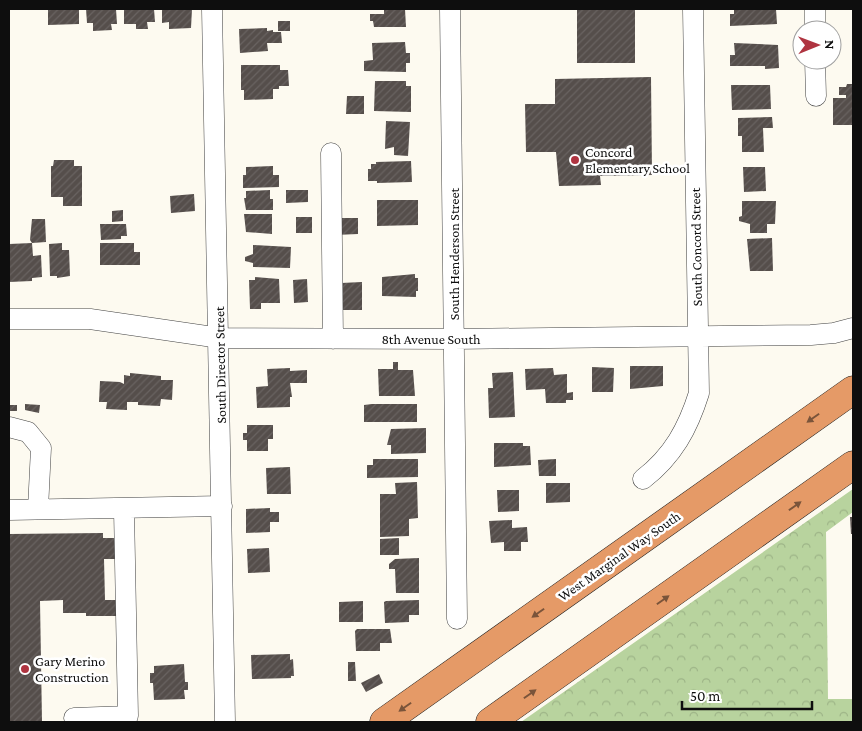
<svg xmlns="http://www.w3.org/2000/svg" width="862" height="731" viewBox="0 0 862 731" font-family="'Crimson Pro',serif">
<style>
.forest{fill:url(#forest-crowns)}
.building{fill:url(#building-hatch)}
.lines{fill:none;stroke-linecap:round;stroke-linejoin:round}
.minor-casing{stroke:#414141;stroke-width:21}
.highway-casing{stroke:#1f1f1f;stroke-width:29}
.minor{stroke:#fff;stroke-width:20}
.highway{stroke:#e59a67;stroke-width:28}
.oneway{fill:#7a543a}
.poi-dot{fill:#af3440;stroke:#fff;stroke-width:2}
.labels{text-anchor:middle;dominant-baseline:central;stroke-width:5;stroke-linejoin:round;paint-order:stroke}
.poi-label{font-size:14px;fill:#0e0e0e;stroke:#fff;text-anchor:start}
.street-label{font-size:14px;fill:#0e0e0e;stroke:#fff}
</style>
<defs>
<pattern id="forest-crowns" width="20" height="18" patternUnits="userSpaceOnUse" patternTransform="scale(1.25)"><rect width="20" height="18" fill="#b8d39e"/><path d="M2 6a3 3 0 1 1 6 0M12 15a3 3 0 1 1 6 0" fill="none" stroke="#9db487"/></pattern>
<pattern id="building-hatch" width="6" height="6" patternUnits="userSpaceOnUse" patternTransform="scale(1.25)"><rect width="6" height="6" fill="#554e4b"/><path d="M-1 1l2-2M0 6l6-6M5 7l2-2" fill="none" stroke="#696361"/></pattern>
</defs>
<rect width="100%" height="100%" fill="#fdfaf0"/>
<path class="forest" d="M853,489V512L826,532L828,699H853V722H521Z"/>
<path class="building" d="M48,9H79V24L48,25Z
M86,9H116L117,24H111L112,30L93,31V23H87Z
M124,9H154L155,22H147L148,29H136V24H124Z
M162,9H192L191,28L169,29V22L162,23Z
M384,9H405L406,27H374L373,21H370V14H384Z
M577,9H635V63H577Z
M734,9H776L777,24L730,26V14H734Z
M278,21H290V31H278Z
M267,28V31L273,30V32H281L282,43H267L268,51L240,53L239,29Z
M405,42L406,53H410V63H406V72L364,71V61L373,60L372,43Z
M734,43L778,45L779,68L765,69V66H730V55H735Z
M241,65H280V70H288L289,86H279V89H273V99L244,100V90H241Z
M651,77L652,175L600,176L601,185L559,186L556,152H526L525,104H555V79Z
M375,81H406V86H411V112L374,111Z
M847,84H853V125H833V98H846V95H839V87H846Z
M731,85H770L771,109L732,110Z
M347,96H364V114H346Z
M772,117L773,128H763L764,152H742V136H738V118Z
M386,121L410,122L408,156L394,155V147L385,149Z
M54,160H74V166H82V206H63V197H51V166H53Z
M411,161L412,182L377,183V181H368V169H371V164H376V162Z
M273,166V175H279V187L243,188V175H246V167Z
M743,167H765L766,191L744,192Z
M270,190V199H273V210H246L244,198H246V191Z
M286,190H308V202L286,203Z
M194,194L195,211L171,213L170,196Z
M377,200H418V225L377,226Z
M742,201H776L775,224H767V233H750V224L739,221V217L742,216Z
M123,210V221L112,222V211Z
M244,214H272V234L246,232Z
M296,217H312V233H296Z
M335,218H358V234L335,235Z
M32,219H45L46,242L32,243L30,240Z
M100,224H126L127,236H121V239L101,240Z
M772,238L773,271H750L747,239Z
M32,243L33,256L41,255L42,277L32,278V281L9,282V244Z
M62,243V250H69L70,276L57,278V276H50L49,244Z
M100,243H134V252H140V265H100Z
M253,245L291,247L290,268L253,267V263L245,261V257L253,254Z
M415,274V278H418V291H416V297L382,296V277Z
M255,277L279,279L280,303H261V309H250L249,280H255Z
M307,279L308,302L294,303L293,280Z
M362,282V310H341V283Z
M393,362H398V370H413L415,396H379L378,369H393Z
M630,366H663V386L630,389Z
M592,367L614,368L613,392H592Z
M290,368V371L307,370V383H290L292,397H290V407L257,408L256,387L268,386L267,369Z
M553,368L554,375L567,374V393L573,392V400H566V403H546L545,389L526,390L525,369Z
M513,372L515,417L489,418L488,388H493L492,373Z
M130,373L161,376V380H173L172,400L161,399L160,406L138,405V402H127V410L106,409L107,402H99L100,381L120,382L124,384V375L130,376Z
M25,404L40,405L39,413L25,410Z
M372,404H417V422H364V405Z
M9,405H17V411H9Z
M247,425H273V439H268V451H247V440H243V433H247Z
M426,428V453L391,454V445H387L391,429Z
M494,443H523V446H530L531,465L494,467Z
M373,459H418V477L367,478V465H373Z
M556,459V476H539L538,460Z
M290,467L291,494H267L266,468Z
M417,482L418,518L409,519V536L380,537V494H396L395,483Z
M546,483H570V502L546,503Z
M497,490H519V511L498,512Z
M270,508V512H279V522H270V532L246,533V509Z
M850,517H853V534H851Z
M512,520V528L527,527L528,542H521V551H504V542L491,543L489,521Z
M103,533V538H115L116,559H104L105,600H117V616H86V613H63V600L40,601L42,722H9V534Z
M399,538V555H380V539Z
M269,548L270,572L248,573L247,549Z
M419,558V593H396L395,569H389V564L395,559Z
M419,600V615H409V622L385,623L384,602L386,601Z
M363,601V622H339V602Z
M357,629H390L392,643H380V651H356L355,631Z
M290,654V660L293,659L294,676H291V678L252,679L251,655Z
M348,662H355L356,681H348Z
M184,664L185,682H188V690H184L185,699L154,700L153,683H150V673H154V666Z
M379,674L383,683L366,692L361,683Z"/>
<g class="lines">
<defs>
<path id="minor" d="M212,9L225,722
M450,9L457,619
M815,9V30
M815,60L816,96
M331,153L333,339
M9,319H90L220,338L454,339L811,335L834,333L853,328
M9,427L28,432L41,448L38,509
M643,479C673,456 688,428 699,393L693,9
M9,510L222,506
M74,718L128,716L124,510"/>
<path id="highway" d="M384,722L853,390
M490,722L853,465"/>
</defs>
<use href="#minor" class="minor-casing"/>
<use href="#highway" class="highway-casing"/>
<use href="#minor" class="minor"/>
<use href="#highway" class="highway"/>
</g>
<defs><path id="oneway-solid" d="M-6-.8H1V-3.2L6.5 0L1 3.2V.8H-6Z" transform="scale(1.25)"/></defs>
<g class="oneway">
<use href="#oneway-solid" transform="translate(813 418) rotate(145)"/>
<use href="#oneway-solid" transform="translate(795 506) rotate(-35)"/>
<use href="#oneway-solid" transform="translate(663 600) rotate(-35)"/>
<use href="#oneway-solid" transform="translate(538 613) rotate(145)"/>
<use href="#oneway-solid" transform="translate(530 694) rotate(-35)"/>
<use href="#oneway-solid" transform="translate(405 707) rotate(145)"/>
</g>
<g class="poi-dot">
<circle cx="575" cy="160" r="5"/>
<circle cx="25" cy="669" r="5"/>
</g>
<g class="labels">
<g class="poi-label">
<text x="585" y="152">Concord<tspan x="585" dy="16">Elementary School</tspan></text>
<text x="35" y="661">Gary Merino<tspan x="35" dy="16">Construction</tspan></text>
</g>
<g class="street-label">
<text transform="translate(696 247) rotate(-91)">South Concord Street</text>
<text transform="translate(454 254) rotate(-90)">South Henderson Street</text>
<text x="431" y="339">8th Avenue South</text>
<text transform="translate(220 365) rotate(-91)">South Director Street</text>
<text transform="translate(619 556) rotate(-35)">West Marginal Way South</text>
</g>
</g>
<rect width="862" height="731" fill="none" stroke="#0e0e0e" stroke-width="20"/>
<g transform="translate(817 45) rotate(89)"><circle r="24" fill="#ffffff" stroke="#9f9f9f"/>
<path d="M0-4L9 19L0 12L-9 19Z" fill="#af3440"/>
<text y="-8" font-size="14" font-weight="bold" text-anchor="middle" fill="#0e0e0e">N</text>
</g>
<path d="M682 701v8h130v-8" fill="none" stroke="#0e0e0e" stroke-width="2.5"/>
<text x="690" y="701" font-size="15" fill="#0e0e0e" stroke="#ffffff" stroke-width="4" paint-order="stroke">50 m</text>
</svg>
